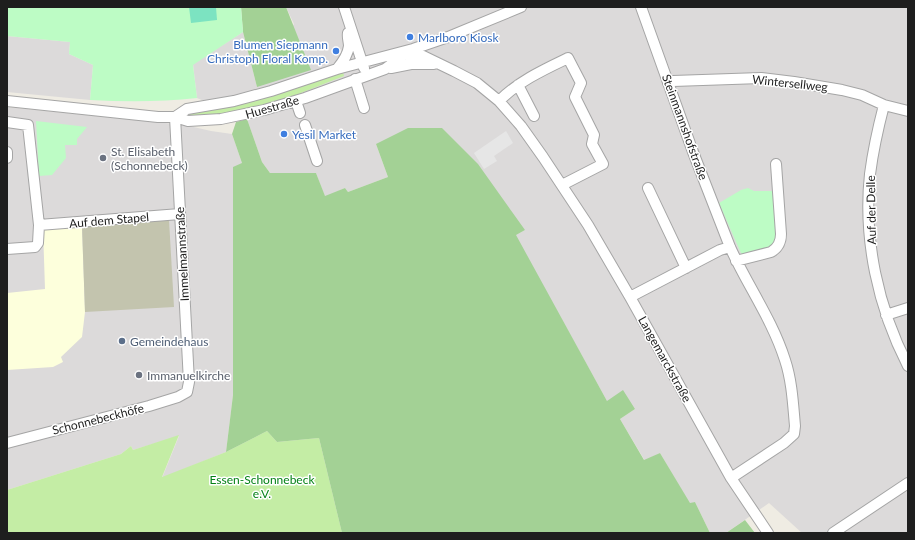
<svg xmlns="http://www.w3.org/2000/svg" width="915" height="540" viewBox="0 0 915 540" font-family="Lato,sans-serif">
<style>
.residential{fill:#dcdada}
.education{fill:#fdffdc}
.construction{fill:#c3c4ae}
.grass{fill:#c4eda5}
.forest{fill:#a3d195}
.park{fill:#bdfcc5}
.pitch{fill:#7ce3c1}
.parking{fill:#e6e6e6}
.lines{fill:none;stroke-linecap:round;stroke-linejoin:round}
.minor-casing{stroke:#a5a5a5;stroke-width:12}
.minor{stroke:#fff;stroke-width:10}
.shop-dot{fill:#3f7fe0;stroke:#fff;stroke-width:1.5}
.worship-dot{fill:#6b7280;stroke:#fff;stroke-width:1.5}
.service-dot{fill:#5c6f8a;stroke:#fff;stroke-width:1.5}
.labels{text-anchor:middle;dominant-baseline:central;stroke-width:3;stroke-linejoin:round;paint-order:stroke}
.shop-label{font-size:12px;fill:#366cbe;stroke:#fff;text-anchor:start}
.street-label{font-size:12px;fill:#1e1e1e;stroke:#fff}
.worship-label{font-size:12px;fill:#5b616d;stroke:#fff;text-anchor:start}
.service-label{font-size:12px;fill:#4e5e75;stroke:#fff;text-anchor:start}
.park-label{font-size:12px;fill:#058217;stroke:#fff}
</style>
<rect width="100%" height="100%" fill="#efece3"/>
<path class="residential" d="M286,7H908V533H802L769,503L726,533H710L695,502L690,504L660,453L645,461L620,419L635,409L607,401L515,235L525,230L376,144L388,177L348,192L345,188L325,197L316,173H270L262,162L247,119L197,98L193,64L243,32L257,87L294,24Z
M7,36L70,42L69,54L93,65L90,100L7,92Z
M7,107L185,125L211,131L232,134L242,163L233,395L226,452L162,478L179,436L133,450L131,446L121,454L7,490Z"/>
<path class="education" d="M82,226L85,312L82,337L61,357L63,362L53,367L7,370V293L45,289L43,228Z"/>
<path class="construction" d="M169,220L174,307L85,312L82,226Z"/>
<path class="grass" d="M343,72L344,76L278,102L216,115L191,117L189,115L190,114L214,110L263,98Z
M267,431L277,442L319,438L342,533H7V490L121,454L131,446L133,450L179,435L162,477L226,452Z"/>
<path class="forest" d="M241,7H286L311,70L257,87L243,32Z
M247,119L262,162L270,173H316L325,196L345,188L348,192L388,177L376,144L408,128H442L478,164L525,230L516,235L607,401L623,390L635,409L620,419L644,460L660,453L690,503L695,502L710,533H342L319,438L277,442L267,431L226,452L233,395V167L242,163L232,134L236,122Z
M745,520L755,533H726Z"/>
<path class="park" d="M7,7H241L243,32L193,65L197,98C162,102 126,102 90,100L93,65L69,54L70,42L7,36Z
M36,121L87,127L77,139V145H65L66,158L52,175L39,176Z
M748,188L754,191H775L778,240L770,249L742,255L740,251L719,203L741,190Z"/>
<path class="pitch" d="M189,7H216L217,20L191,23Z"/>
<path class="parking" d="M506,131L513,143L494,156L497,161L484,169L474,153Z"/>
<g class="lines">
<defs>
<path id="minor" d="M344,7L364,68
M641,7L693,152L730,247C747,285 772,319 785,360C792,381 793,404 795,426L794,434L784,443L731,478
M388,56L413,54L423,56L454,71L477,83L499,101L521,126L543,157L588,225L630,297L731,478L768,533
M391,68L411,64H434
M337,69C342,63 348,55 349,46C349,42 347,37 348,33
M355,79L364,108
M668,83L673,81L761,78L794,82L842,90L862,95L884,105L908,111
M518,85L534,116
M7,101L158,117H175L188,121L221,119L264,110L305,98L385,69L405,54
M296,101L300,113
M499,101C519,81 543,70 568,58L581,83L575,97L594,135L592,144L603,164L562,185
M884,105C878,128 873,151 870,174C863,239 878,308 908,366
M175,117L187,109L234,101L271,91L337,69L413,49L448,37L521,7
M7,122L28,125L39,225
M305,125L317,161
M7,152V158
M648,188L686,268
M7,249L35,247L38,243L39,225L180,214
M736,261L771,252C778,248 781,242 781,234L776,164
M630,297L720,250L730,247
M886,315L908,308
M7,443L149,406L178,397L187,392L189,382L175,117
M833,533L908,483"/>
</defs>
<use href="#minor" class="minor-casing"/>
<use href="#minor" class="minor"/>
</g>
<g class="shop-dot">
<circle cx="410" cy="37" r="4"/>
<circle cx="336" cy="51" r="4"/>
<circle cx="284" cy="134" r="4"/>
</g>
<g class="worship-dot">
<circle cx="103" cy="158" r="4"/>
<circle cx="139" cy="375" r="4"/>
</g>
<circle class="service-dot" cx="122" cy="341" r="4"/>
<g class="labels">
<g class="shop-label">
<text x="418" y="37">Marlboro Kiosk</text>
<text x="328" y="44" text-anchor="end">Blumen Siepmann<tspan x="328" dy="14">Christoph Floral Komp.</tspan></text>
<text x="292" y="134">Yesil Market</text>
</g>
<g class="street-label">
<text transform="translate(790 83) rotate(6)">Wintersellweg</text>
<text transform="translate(272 107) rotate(-16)">Huestraße</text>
<text transform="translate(685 127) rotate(70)">Steinmannshofstraße</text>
<text transform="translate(871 210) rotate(-91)">Auf der Delle</text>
<text transform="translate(109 220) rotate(-5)">Auf dem Stapel</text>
<text transform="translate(182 254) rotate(-93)">Immelmannstraße</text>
<text transform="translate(665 359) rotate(61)">Langemarckstraße</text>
<text transform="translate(98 419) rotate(-14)">Schonnebeckhöfe</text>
</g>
<g class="worship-label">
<text x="111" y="151">St. Elisabeth<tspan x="111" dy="14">(Schonnebeck)</tspan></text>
<text x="147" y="375">Immanuelkirche</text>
</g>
<g class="service-label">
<text x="130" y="341">Gemeindehaus</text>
</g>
<g class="park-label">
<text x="262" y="479">Essen-Schonnebeck<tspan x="262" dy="14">e.V.</tspan></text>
</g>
</g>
<rect width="915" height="540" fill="none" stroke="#1e1e1e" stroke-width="16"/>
</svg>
